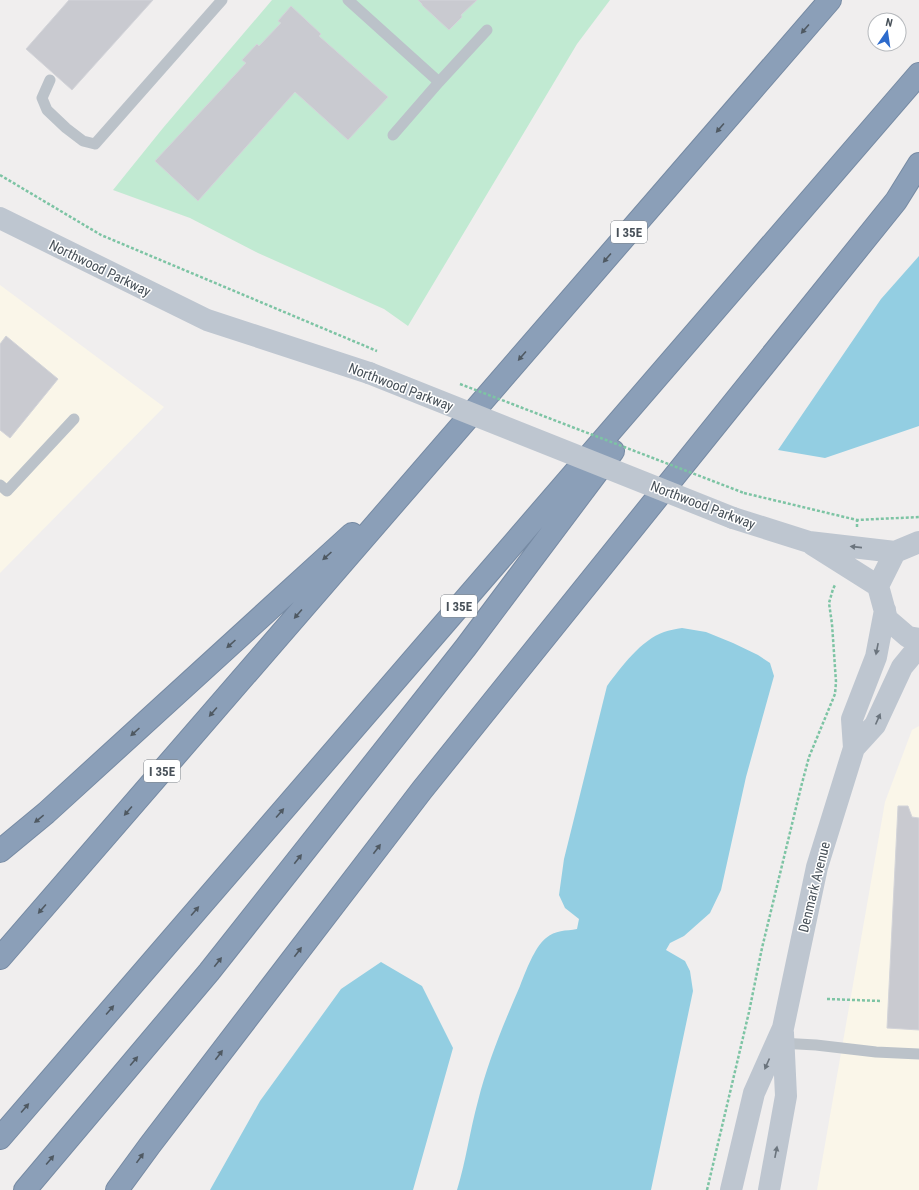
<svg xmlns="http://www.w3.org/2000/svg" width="919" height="1190" viewBox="0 0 919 1190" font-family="'Roboto Condensed',sans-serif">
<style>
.commercial{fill:#faf6e9}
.green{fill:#c1ead2}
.water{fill:#93cee2}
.building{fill:#c9cad0;stroke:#d3d4d9}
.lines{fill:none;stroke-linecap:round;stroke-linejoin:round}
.highway-casing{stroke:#768aa3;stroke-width:24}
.path{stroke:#7dc4a4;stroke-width:2.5;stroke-dasharray:3 2;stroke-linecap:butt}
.lane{stroke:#bbc2c9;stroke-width:11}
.secondary{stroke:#bec6d0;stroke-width:22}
.highway{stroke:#8b9fb8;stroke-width:22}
.path-bridge{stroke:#7dc4a4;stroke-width:2.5;stroke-dasharray:3 2;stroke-linecap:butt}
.secondary-bridge{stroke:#bec6d0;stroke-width:22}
.oneway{fill:#4f5962}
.oneway2{fill:#6b747d}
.labels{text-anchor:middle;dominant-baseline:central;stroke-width:3;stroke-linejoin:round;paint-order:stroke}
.shield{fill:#fff;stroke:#7f858b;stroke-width:1}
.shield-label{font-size:13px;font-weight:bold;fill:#485159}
.street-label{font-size:14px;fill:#485159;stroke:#fff}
</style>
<rect width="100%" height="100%" fill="#f0eeee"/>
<path class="commercial" d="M0,285L164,407L0,573Z
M919,726V1190H817L885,802L912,730Z"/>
<path class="green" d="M272,0H610L577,44L408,326L384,309L258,253L190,218L113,190L163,128Z"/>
<path class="water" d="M919,256V426L825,458L778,450L881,299Z
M682,628L706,632L733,643L758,655L770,663L774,676L746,777L721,890L710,913L684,936L670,943L666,950L685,961L690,971L693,991L651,1190H457C466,1161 470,1130 478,1101C488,1061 504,1023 520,986C526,971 534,948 546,938C555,930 566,931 577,929L579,919L565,908L559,895L564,859L607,686C621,667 641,640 664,632C669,630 676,629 682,628Z
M381,962L422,986L453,1048L413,1190H210L260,1101L341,989Z"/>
<path class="building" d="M69,0H153L72,90L26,49Z
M418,0H477L461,15L462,17L449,30L422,5V4Z
M291,6L321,34L319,36L388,97L348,140L295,92L198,201L155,161L246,63L242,60L257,44L259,46L281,23L278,21Z
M6,336L58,379L10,438L0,430V344Z
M898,806H908L912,817L919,818V1030L887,1028Z"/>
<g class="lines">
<defs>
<path id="highway" d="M0,851L46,813L352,534
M0,958L830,0
M0,1138L919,74
M25,1190L209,972L466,647L613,451
M117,1190L150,1145L422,790L896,201L919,164"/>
</defs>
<use href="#highway" class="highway-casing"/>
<path class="path" d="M0,175L101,235L377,351
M744,493L857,520L919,517
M857,527V520
M827,999L882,1001
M707,1190L749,1012L762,948L801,787L809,757L835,694L836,682L832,624L829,603L833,589L835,585"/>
<path class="lane" d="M348,0L439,82
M50,80L42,98L47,110L66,128L83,141L95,144L222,0
M393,135L439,82L487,30
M0,485L7,491L74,419
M780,1043L816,1045L876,1052L919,1054"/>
<path class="secondary" d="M0,218L207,320L369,373
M733,518L809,542L895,552
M919,542L895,552L878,586L887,619L908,637L919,639
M813,545L878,586
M854,748L875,725L902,667L916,650L919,649
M731,1190L754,1093L783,1028L817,867L854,748L852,719L876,657L885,610
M769,1190L786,1096L783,1033"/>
<use href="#highway" class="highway"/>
<path class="path-bridge" d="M460,384L744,493"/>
<path class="secondary-bridge" d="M369,373L733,518"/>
</g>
<defs><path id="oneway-solid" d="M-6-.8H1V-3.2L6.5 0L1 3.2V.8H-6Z"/></defs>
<g class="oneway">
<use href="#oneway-solid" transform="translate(805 29) rotate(131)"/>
<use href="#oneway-solid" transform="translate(720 128) rotate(131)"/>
<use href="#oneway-solid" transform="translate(607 258) rotate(131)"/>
<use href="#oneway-solid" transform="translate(522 356) rotate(131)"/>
<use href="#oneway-solid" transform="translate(327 556) rotate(138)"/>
<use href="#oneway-solid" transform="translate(298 614) rotate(131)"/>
<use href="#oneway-solid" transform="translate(231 644) rotate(138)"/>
<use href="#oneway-solid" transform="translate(213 712) rotate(131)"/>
<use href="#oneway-solid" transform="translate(135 732) rotate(138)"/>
<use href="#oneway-solid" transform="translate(128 811) rotate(131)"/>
<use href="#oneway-solid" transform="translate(280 813) rotate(-49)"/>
<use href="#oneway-solid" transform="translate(39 819) rotate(141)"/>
<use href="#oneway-solid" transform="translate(377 849) rotate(-53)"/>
<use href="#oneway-solid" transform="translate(298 859) rotate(-52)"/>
<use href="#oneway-solid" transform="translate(42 909) rotate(131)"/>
<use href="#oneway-solid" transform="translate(195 911) rotate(-49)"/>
<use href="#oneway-solid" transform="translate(298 952) rotate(-53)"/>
<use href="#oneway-solid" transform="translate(218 962) rotate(-52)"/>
<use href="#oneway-solid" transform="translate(110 1010) rotate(-49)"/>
<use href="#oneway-solid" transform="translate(219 1055) rotate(-53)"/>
<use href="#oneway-solid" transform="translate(134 1061) rotate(-50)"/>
<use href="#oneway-solid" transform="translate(25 1108) rotate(-49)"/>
<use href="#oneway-solid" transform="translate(140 1158) rotate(-54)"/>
<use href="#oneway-solid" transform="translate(50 1160) rotate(-50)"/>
</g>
<g class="oneway2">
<use href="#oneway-solid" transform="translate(856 547) rotate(-174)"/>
<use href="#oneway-solid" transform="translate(877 649) rotate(101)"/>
<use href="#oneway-solid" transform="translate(878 719) rotate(-66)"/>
<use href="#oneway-solid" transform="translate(767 1064) rotate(114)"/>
<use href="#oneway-solid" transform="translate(776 1152) rotate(-79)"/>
</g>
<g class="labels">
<g class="shield">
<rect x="611" y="221" width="36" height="22" rx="3"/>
<rect x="441" y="595" width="36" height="22" rx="3"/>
<rect x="144" y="760" width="36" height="22" rx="3"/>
</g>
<g class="shield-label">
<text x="629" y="232">I 35E</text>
<text x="459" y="606">I 35E</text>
<text x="162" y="771">I 35E</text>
</g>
<g class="street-label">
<text transform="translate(100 268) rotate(26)">Northwood Parkway</text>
<text transform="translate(401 387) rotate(21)">Northwood Parkway</text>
<text transform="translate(703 505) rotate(21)">Northwood Parkway</text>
<text transform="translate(814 887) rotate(-76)">Denmark Avenue</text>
</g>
</g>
<g transform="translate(887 32) rotate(13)"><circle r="19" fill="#ffffff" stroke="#b6b9bd"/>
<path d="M0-3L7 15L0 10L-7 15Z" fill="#2d6bcc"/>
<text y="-6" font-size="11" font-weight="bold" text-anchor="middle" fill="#485159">N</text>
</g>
</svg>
